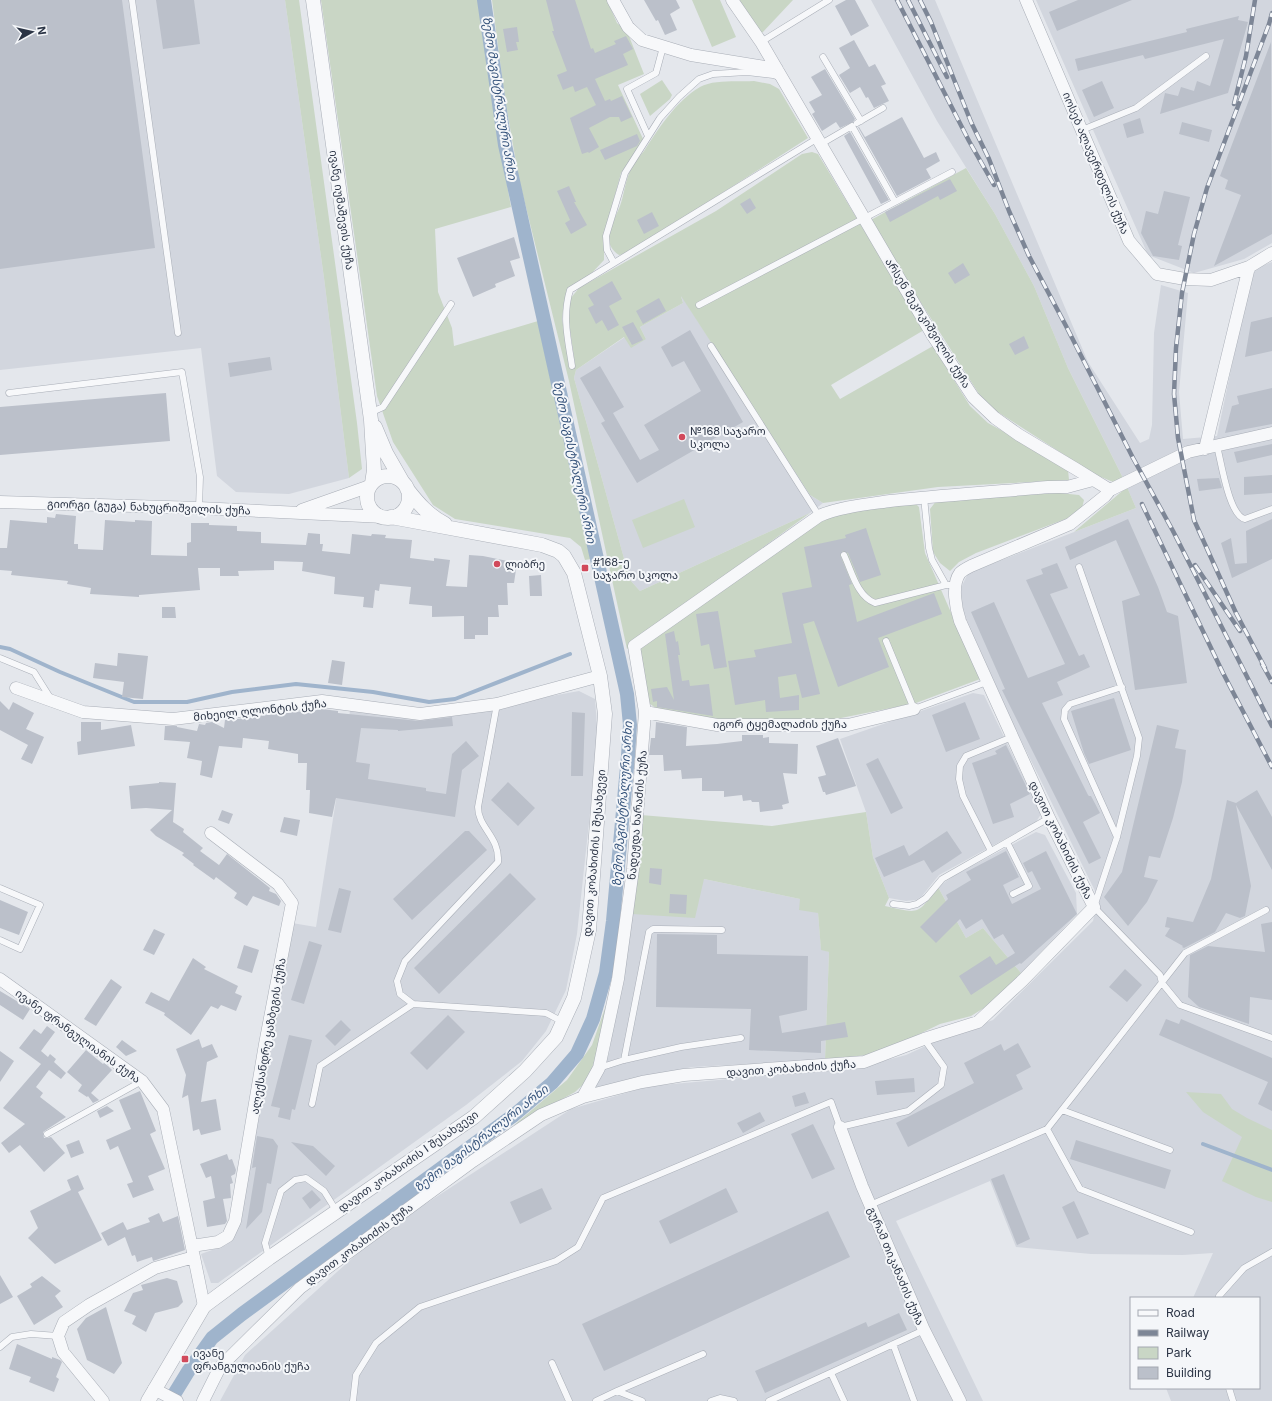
<svg xmlns="http://www.w3.org/2000/svg" width="1272" height="1401" viewBox="0 0 1272 1401" font-family="Inter,'Noto Sans Georgian',sans-serif">
<style>
.built{fill:#d2d6de}
.green{fill:#c9d6c5}
.lines{fill:none;stroke-linecap:round;stroke-linejoin:round}
.stream{stroke:#9fb4cc;stroke-width:4}
.canal{stroke:#9fb4cc;stroke-width:14}
.building{fill:#bbc0ca}
.service-casing{stroke:#a9aeb7;stroke-width:7}
.minor-casing{stroke:#a9aeb7;stroke-width:13}
.tertiary-casing{stroke:#a9aeb7;stroke-width:15}
.service{stroke:#f7f8fa;stroke-width:6}
.minor{stroke:#f7f8fa;stroke-width:12}
.tertiary{stroke:#f7f8fa;stroke-width:14}
.rail-casing{stroke:#7d8696;stroke-width:4.5}
.rail{stroke:#f4f6f9;stroke-width:3;stroke-dasharray:9;stroke-linecap:butt}
.poi-dot{fill:#d1495b;stroke:#f4f6f9;stroke-width:1.5}
.labels{text-anchor:middle;dominant-baseline:central;stroke-width:4;stroke-linejoin:round;paint-order:stroke}
.street-label{font-size:11px;fill:#2b3445;stroke:#f4f6f9}
.poi-label{font-size:11px;fill:#2b3445;stroke:#f4f6f9;text-anchor:start}
.water-label{font-size:12px;font-style:italic;fill:#34527a;stroke:#f4f6f9}
</style>
<rect width="100%" height="100%" fill="#e4e7ec"/>
<path class="built" d="M0,0H285L324,278L349,478L289,494L236,492L217,476L201,348L0,370Z
M871,0H935L1088,362L1140,443L1149,439L1152,425L1154,333L1161,285L1188,293L1179,392L1183,439L1217,436L1252,270L1272,262V1401H1171L1166,1388H1259V1298H1193L1213,1253L1183,1255L1091,1254L1016,1247L990,1181L896,1221L983,1401H220L245,1355L378,1235L571,1109L650,1086L857,1068L906,1055L943,1038L993,1020L1093,921L1098,897L1014,726L961,607L962,586L968,573L1136,508L1123,478L1068,368L1034,286L995,214L937,121Z
M1036,0H1272V243L1244,259L1194,273L1148,255Z
M681,295L810,495L823,503L810,513L640,591L630,580L574,378L576,370L625,337L646,339L640,327L683,303Z
M579,691L595,699L598,739L577,934L566,990L546,1031L522,1061L466,1105L218,1283H211L201,1254L226,1245L235,1235L292,923L316,927L350,711L415,717L524,701Z
M973,693L984,695L1041,814L1036,822L939,875L922,896L916,900L906,901L889,898L873,857L866,812L840,739Z
M1036,832L1045,835L1076,893L1077,914L1021,973L983,928L966,938L938,887L955,875Z
M704,879L800,899L818,913L821,949L829,952L825,1060L692,1067L593,1089L609,1054L632,914Z"/>
<path class="green" d="M285,0H299L357,423L362,469L349,478L324,278Z
M321,0H478L495,119L511,207L435,229L438,292L452,328L454,346L538,321L558,415L591,559L585,560L581,547L570,538L455,519L433,505L393,442L377,396Z
M492,0H607L617,23L627,31L644,74L618,85L644,141L621,173L604,235V260L590,275L568,289L564,303L562,319L570,367L575,364L568,316L570,299L579,288L716,211L802,154L812,152L818,154L924,330L831,385L840,399L933,346L970,406L988,423L1008,434L1068,470L1069,480L938,487L823,503L810,495L681,296L683,303L640,327L646,339L631,348L624,337L576,370L574,378L630,580L640,591L810,513L665,619L627,649L569,381L519,179L505,99Z
M692,0H720L736,37L712,47Z
M736,0H793L760,35Z
M662,80L672,95L670,99L650,116L640,94Z
M754,81L770,84L779,89L808,138L697,209L625,254L619,255C600,243 613,223 620,206C624,195 625,182 630,171C633,164 639,157 644,151C659,128 676,101 700,87C714,79 739,82 754,81Z
M966,168L995,214L1034,286L1068,368L1123,478L1113,482L1094,474L993,409L979,394L869,221Z
M1127,487L1136,508L1074,532Z
M1059,493L1079,495L1084,500L1082,508L1076,515L976,553L959,562L950,571L940,563L933,552L930,509L937,500Z
M684,499L695,527L643,548L632,520Z
M913,501L919,507L925,553L980,679L916,703L831,720L723,721L657,709L649,703L636,651L828,514Z
M866,812L873,857L889,898L885,906C920,914 917,915 938,887L966,938L983,928L1021,973L992,1003L971,1016L940,1024L901,1043L866,1055L825,1060L829,952L821,950L818,913L799,910L800,899L704,879L695,918L632,914L641,815L772,826Z
M611,991L596,1058L587,1081L575,1092L513,1126L567,1080L592,1045Z
M1186,1092L1221,1094L1232,1109L1247,1118L1272,1130V1202L1256,1197L1222,1181L1242,1137L1203,1112Z"/>
<g class="lines">
<path class="stream" d="M0,647L10,649L60,672L134,702H187L232,692L296,684L373,692L429,702L455,699L570,654
M1203,1144L1272,1170"/>
<path class="canal" d="M170,1401L189,1370L212,1338L242,1314L514,1115L552,1083L577,1054L593,1019L606,973L613,921L628,756L630,725L627,694L505,145L484,0"/>
</g>
<path class="building" d="M0,0H122L155,248L0,269Z
M156,0H194L200,44L163,49Z
M546,0H575L591,49L593,48L595,53L616,44L614,41L626,36L633,49L623,54L628,65L595,79L605,101L610,99L611,101L622,96L632,117L621,122L619,117H610L589,128L599,147L589,153L588,152L582,154L570,118L596,105L587,87L575,92L573,86L563,90L557,75L567,71L552,31H554Z
M644,0H676L680,8L670,14L677,30L665,35L658,20L656,21Z
M846,0H855L869,26L851,36L835,6Z
M1078,0H1132L1057,31L1049,12Z
M1239,16L1238,20L1248,22L1228,93L1160,114L1165,93L1178,96L1181,87L1194,91L1197,81L1210,86L1224,39L1145,59L1143,55L1078,71L1075,59L1187,32L1186,29Z
M517,27L519,42H516L518,50L507,52L503,29Z
M854,40L869,67L875,64L886,84L881,86L889,101L874,108L868,97L866,98L860,87L850,93L839,75L850,68L839,48Z
M1271,42L1272,234L1214,266L1241,195L1225,189L1228,180L1220,176Z
M825,69L855,119L853,122L840,128L836,122L822,131L812,114L815,112L809,102L822,95L811,77Z
M1102,81L1114,108L1094,117L1082,90Z
M902,117L924,158L936,152L940,161L926,169L931,178L897,196L858,127H859L865,137Z
M1140,118L1144,133L1127,138L1123,124Z
M1182,122L1212,130L1209,142L1179,134Z
M850,132L889,200L881,204L844,136Z
M637,134L640,141L637,146L605,160L600,150Z
M950,179L957,191L940,200L938,196L890,222L885,212Z
M569,186L576,202H574L587,225L571,234L565,223L570,220L557,191Z
M1164,191L1190,197L1178,245L1182,246L1179,260L1153,256L1141,233L1146,211L1158,214Z
M750,198L756,208L747,214L740,204Z
M652,212L659,226L644,234L637,220Z
M514,237L520,258L510,261L515,276L495,284L496,287L473,297L457,258Z
M963,263L970,275L955,284L948,273Z
M612,281L622,299L609,306L619,325L608,331L602,320L596,324L588,308L594,305L588,295Z
M659,298L666,311L643,324L636,311Z
M1272,317V351L1245,357L1251,322Z
M633,322L643,340L632,345L622,327Z
M690,330L743,422L637,483L601,423L605,421L580,378L600,366L624,407L613,413L640,460L659,450L644,425L701,391L684,361L672,367L661,347Z
M1024,336L1029,348L1015,355L1009,344Z
M270,357L272,370L230,377L228,363Z
M1272,388V424L1225,433L1232,406L1239,404L1237,396Z
M166,393L170,441L0,455V407Z
M1272,444V455L1237,463L1234,452Z
M1272,475V493L1244,495V477Z
M1219,478L1222,488L1199,491L1197,479Z
M56,514L76,516L74,544H78V549L103,550L105,520L135,522V520L152,521L151,555L187,556V543L191,542V523H209V525L237,526V531L261,532V543L306,545L308,533L320,534V544H323L322,551L350,554L352,534L371,536L372,534L386,535L385,538L412,540L410,558L434,561V558L450,560L446,586L467,587L469,555L483,556L517,563L514,583H507L508,605H498L499,617H488V635H475V639H464V616L432,617V606L409,604L411,587L380,584L379,591L375,590L373,608L363,607L364,597L334,594L335,577L302,571L303,562L274,561V570L238,571L239,576H220V568H198L200,590L139,595V597L90,594L91,588L67,584L68,581L11,575L12,571L0,570V548H7L10,520L47,523V517L55,518Z
M1128,519L1158,587L1167,612L1178,616L1187,683L1135,690L1122,601L1140,595L1116,540L1070,560L1065,547Z
M1272,519V559L1232,578L1221,543L1231,538L1235,564L1247,563L1246,531Z
M866,528L881,575L860,582L848,553L843,551L840,555L852,584L849,585L857,622L934,593L942,614L878,638L889,667L838,687L814,621L803,624L820,694L802,698L796,674L778,677L780,698L799,695V710L766,712L765,700L735,705L728,661L756,657L754,650L792,643L782,593L812,587L804,547L846,538L845,535Z
M1057,563L1068,588L1050,594L1079,656L1084,654L1090,667L1057,682L1063,695L1042,703L1088,795L1089,796H1091L1100,813L1083,822L1101,858L1089,864L1002,690L1005,689L971,612L994,602L1028,678L1065,664L1026,580L1043,574L1041,569Z
M541,575L542,596H530L529,576Z
M162,607H175L176,618H162Z
M718,611L727,667L714,669L709,644L701,646L696,614Z
M674,631L676,642L678,641L680,655H678L682,681L689,680L690,686L709,684L713,716L657,707V701L653,702L651,689L667,687L674,700L665,634Z
M118,653L148,656L143,699L122,697L124,682L93,678L95,663L117,666Z
M332,660L345,662L342,685L328,683Z
M1114,698L1131,750L1089,764L1084,753L1071,711Z
M0,701L9,710L13,702L34,713L26,729L44,737L32,764L21,759L28,745L0,730Z
M965,702L980,739L946,752L932,715Z
M322,709L338,711V713L419,721L452,717L453,726L398,731V730L361,728L356,762L370,764L368,779L426,788V791L446,794L452,754L466,741L479,756L462,770L455,817L336,798L332,817L309,813L310,790H306L307,763H298V754L268,749L269,741L243,738L242,748L219,746L212,778L200,775L202,761L187,758L190,742L164,740L165,726H177V727L197,731L199,724L205,725L206,723L212,722L224,728L225,720H237V719L258,717V716Z
M572,712L585,713L583,776H571Z
M81,722H101V730L131,725L135,746L78,755L77,742L81,741Z
M656,722L687,727L686,746L717,744L742,741V735H763V738L769,737V743L798,744L797,774L783,773L789,803L782,805L783,809L760,812L759,802H752L751,800L743,801L742,795L724,797V791H702V778L682,779L681,770L664,771L663,755H649L651,738H655Z
M1157,725L1179,730L1175,748L1186,750L1182,782L1173,818L1160,858L1149,856L1144,877L1158,880L1147,902L1128,926L1104,897L1122,872Z
M838,738L856,786L826,795L825,792H823L818,777L826,775L816,746Z
M1006,745L1030,794L1010,804L1014,817L993,824L972,763L997,754L995,751Z
M878,758L903,808L891,814L866,764Z
M159,782L176,783L173,822L184,829L183,832L203,848L200,851L219,865L227,854L270,888L269,891L276,894L281,901L279,906L253,896L247,906L234,898L237,893L216,877L214,880L193,865L194,864L182,855L184,853L156,836L150,830L172,810L146,808L131,809L129,786L159,783Z
M508,782L535,808L518,826L491,800Z
M1257,790L1272,817V870L1236,805L1251,886L1245,916L1240,918L1226,913L1215,932L1184,948L1182,947L1183,946L1165,936L1170,928L1165,927L1167,917L1193,922L1211,879L1227,800L1236,803Z
M222,810L233,814L229,824L218,820Z
M284,817L300,820L297,836L280,832Z
M465,831H469L487,850L412,920L393,899Z
M947,831L962,853L932,873L924,860L884,877L875,858L904,845L909,856Z
M1006,851L1019,877L1003,885L1012,904L1041,889L1032,871L1028,873L1023,863L1046,851L1077,914L1021,964L1020,963L971,995L959,976L990,956L996,965L1015,953L1003,934L994,939L982,919L966,929L960,919L936,943L920,927L948,899L946,895L971,880L966,872Z
M650,868L662,869L661,885L649,883Z
M510,873L536,899L439,994L414,968Z
M339,888L351,891L341,933L328,930Z
M670,894L687,895L686,914L669,913Z
M0,900L28,912L19,935L0,928Z
M1272,922V1000L1250,997L1249,1024L1199,1007L1188,997L1190,955L1208,946L1265,952L1261,924Z
M154,929L165,934L154,955L143,950Z
M657,934L717,935V954L808,956L807,1010L779,1016L782,1033L845,1022L848,1037L821,1041V1053L749,1050L751,1009L656,1007Z
M309,941L322,945L304,1004L291,1000Z
M244,945L259,950L252,973L237,968Z
M193,958L206,967L204,969L238,986L235,993L242,996L236,1011L221,1005L218,1009L211,1006L191,1035L164,1015L165,1013L145,1003L151,992L169,1001Z
M1125,969L1142,985L1127,1002L1109,987Z
M111,979L122,987L96,1026L84,1019Z
M0,991L30,1009L23,1020L0,1005Z
M448,1015L465,1032L427,1070L410,1053Z
M1166,1019L1179,1024L1181,1019L1272,1058V1111L1258,1104L1268,1082L1159,1035Z
M341,1020L351,1030L335,1046L325,1036Z
M47,1026L55,1032L41,1051L48,1057L50,1054L56,1059L54,1062L66,1073L61,1079L49,1070L36,1087L43,1093L40,1097L66,1117L43,1132L44,1138H47L51,1137L65,1153L44,1172L20,1145L9,1153L1,1143L25,1124L3,1108L41,1064L19,1048L34,1029L41,1034Z
M289,1035L312,1040L295,1110L292,1109L290,1120L278,1117L280,1108L271,1106Z
M199,1039L202,1048L212,1044L218,1057L207,1062L201,1102L216,1099L221,1130L201,1135L199,1129L193,1131L188,1095L182,1098L186,1075L176,1049Z
M122,1040L137,1051L126,1056L116,1047Z
M1018,1043L1031,1067L1016,1075L1023,1089L908,1147L896,1123L974,1083L964,1063L1001,1044L1004,1051Z
M86,1050L103,1064L104,1063L108,1066L112,1070L91,1093L99,1100L93,1103L88,1096L87,1097L78,1091L82,1085L67,1072Z
M0,1051L14,1061L0,1082Z
M914,1078L915,1092L877,1095L875,1081Z
M140,1091L156,1131L150,1134L165,1169L148,1176L154,1190L133,1198L127,1184L133,1182L118,1146L110,1150L106,1140L131,1129L119,1100Z
M805,1092L809,1103L795,1107L792,1096Z
M107,1106L114,1111L100,1118L97,1111Z
M760,1112L765,1121L743,1133L737,1123Z
M813,1124L835,1169L812,1179L791,1134Z
M257,1136L273,1139L278,1146L271,1184L267,1183L262,1212L246,1229L256,1167L252,1168Z
M79,1140L84,1153L71,1158L66,1145Z
M1076,1140L1171,1170L1165,1189L1070,1159Z
M291,1142L313,1146L335,1166L326,1176Z
M227,1154L229,1160L232,1159L236,1170L235,1174L231,1176L233,1183L230,1184L231,1198L223,1199L227,1221L225,1224L207,1227L203,1201L215,1198L211,1176L206,1178L200,1164Z
M1004,1174L1030,1239L1017,1245L991,1179Z
M78,1175L84,1189L78,1192L102,1240L55,1264L28,1238L38,1228L30,1211L71,1190L67,1180Z
M542,1188L552,1209L520,1224L510,1202Z
M726,1188L738,1212L670,1244L659,1221Z
M312,1190L321,1200L310,1209L302,1198Z
M1074,1201L1089,1234L1077,1239L1062,1207Z
M828,1211L850,1257L604,1371L582,1324Z
M159,1213L163,1222L178,1216L185,1250L153,1261L152,1257L137,1262L135,1255L132,1256L125,1237L108,1246L101,1233L123,1222L127,1230L150,1222L148,1218Z
M0,1275L13,1297L0,1304Z
M42,1276L61,1291L55,1296L63,1307L34,1325L17,1296L32,1287L30,1284Z
M167,1278L177,1281L183,1302L178,1307L155,1313L146,1332L132,1324L136,1316L124,1311L133,1293L143,1290L141,1285Z
M106,1307L122,1363L114,1374L87,1360L77,1329L86,1318Z
M899,1313L907,1330L765,1393L755,1371L866,1322L868,1327Z
M17,1344L52,1359V1357L60,1360L62,1362L56,1377L59,1379L54,1392L29,1382L31,1377L9,1369Z"/>
<g class="lines">
<defs>
<path id="service" d="M132,0L178,333
M761,42L829,0
M823,57L861,121
M857,123L883,108
M1082,130L1136,108L1206,56
M648,136L627,89L656,73L663,47
M821,144L852,126L895,202
M614,263L607,250L606,236L625,173L660,118L679,97L699,79L713,74L747,72L773,75L779,77
M699,305L952,172
M711,346L819,516
M572,366C568,339 562,317 570,290L818,138
M9,393L182,372L200,477L199,508
M370,413L383,407L451,304
M1217,446C1221,461 1229,516 1245,519L1272,509
M924,497L929,548L932,560L946,585
M844,555C852,572 857,596 875,603L946,585H956
M1079,567L1139,738L1137,756L1117,837L1094,907L1160,975L1162,983L1180,1005L1272,1038
M886,641L914,709L987,682
M0,658L34,672L51,699
M497,704L478,807C478,828 500,837 498,862L405,961L397,981L400,994L413,1004L546,1013L563,1022
M1117,837L1064,719L1065,710L1070,704L1122,687
M1007,842L1029,886L1013,894
M991,851L963,796L959,779L960,766L966,756L1012,737
M0,888L40,905L20,949L0,940
M893,904L909,906L917,904L926,898L942,879L1049,818
M624,1060L649,932L653,929H660L722,930
M599,1068L624,1060L681,1047L741,1038
M312,1104L320,1066L413,1004
M1062,1110L1170,1150
M1047,1129L1080,1189L1191,1232
M47,1134L142,1081
M870,1205L1047,1129L1185,953L1266,910
M269,1258L265,1243L281,1191L295,1180L306,1178L324,1191L337,1212
M1219,1298V1296L1244,1268L1272,1252
M893,1344L914,1401
M0,1347L12,1337L31,1334L58,1336
M552,1363L569,1401
M831,1373L844,1401
M1229,1388L1233,1401
M617,1391L703,1354
M353,1401L356,1375L376,1343L420,1307L556,1261L578,1247L603,1198L831,1102L840,1127L908,1111L941,1085L944,1067L924,1039
M596,1401L617,1391L642,1401
M711,1401L720,1398L734,1401
M769,1401L924,1330"/>
<path id="minor" d="M613,0L628,27L642,40L691,55L777,69
M732,0L761,42L933,336L973,397L995,418L1019,435L1076,469L1110,490
M1026,0L1129,241L1157,274L1185,279L1211,280L1249,267L1272,253
M1205,449L1249,267
M0,502L199,508L384,517
M302,510L370,486
M16,688L83,712L173,719L322,701L420,714L497,704L600,676
M645,712L717,725H848L914,709
M0,979L142,1081L163,1109L194,1257
M583,1097L599,1068L618,979L633,869L645,712L634,646L819,516C838,507 869,504 890,501C943,495 996,492 1048,487H1067L1093,480
M840,1127L862,1186L924,1330L960,1401
M192,1246L218,1242L228,1236L235,1221L265,1044L292,903L278,884L211,833
M154,1389L177,1401
M103,1401L63,1352L58,1336L64,1322L89,1305L155,1268L194,1257L204,1306
M203,1401L220,1367L300,1288L473,1161L541,1115L583,1097L642,1082L684,1075L864,1062L924,1039L978,1022L1023,980L1094,907L1049,818L960,621C956,609 951,585 960,573C962,571 967,568 971,566L1070,524L1105,496L1110,490L1188,452L1272,433"/>
<path id="tertiary" d="M313,0L371,420L374,470L372,483
M375,427L386,453L402,481
M367 497a21 21 0 1 1 42 0a21 21 0 1 1-42 0Z
M407,489C418,503 428,515 445,524
M148,1401L204,1306L269,1258L474,1117L525,1071L556,1037L574,998L589,930L605,714L600,676L574,573L564,556L558,551L542,545L391,517"/>
</defs>
<use href="#service" class="service-casing"/>
<use href="#minor" class="minor-casing"/>
<use href="#tertiary" class="tertiary-casing"/>
<use href="#service" class="service"/>
<use href="#minor" class="minor"/>
<use href="#tertiary" class="tertiary"/>
<defs>
<path id="rail" d="M897,0L969,141L994,185
M908,0L947,77
M920,0L931,22L971,122L989,159L1009,211L1029,256L1066,326L1133,458L1173,531L1272,726
M1234,104L1246,56L1255,0
M1142,504L1223,673L1272,767
M1195,565L1240,631
M1262,664L1272,682
M1265,668L1236,613L1194,520L1178,438L1174,394L1176,348L1182,293L1194,234L1207,188L1269,24L1272,13"/>
</defs>
<use href="#rail" class="rail-casing"/>
<use href="#rail" class="rail"/>
</g>
<g class="poi-dot">
<circle cx="682" cy="437" r="4"/>
<circle cx="497" cy="564" r="4"/>
<rect x="581" y="564" width="8" height="8" rx="2"/>
<rect x="181" y="1355" width="8" height="8" rx="2"/>
</g>
<g class="labels">
<g class="street-label">
<text transform="translate(1096 163) rotate(67)">იოსებ ალავერდელის ქუჩა</text>
<text transform="translate(342 210) rotate(82)">ივანე იუმაშევის ქუჩა</text>
<text transform="translate(928 323) rotate(58)">არსენ მეკოკიშვილის ქუჩა</text>
<text transform="translate(149 507) rotate(2)">გიორგი (გუგა) ნახუცრიშვილის ქუჩა</text>
<text transform="translate(260 710) rotate(-6)">მიხეილ ღლონტის ქუჩა</text>
<text x="780" y="724">იგორ ტყემალაძის ქუჩა</text>
<text transform="translate(637 815) rotate(-85)">ნადეჟდა ხარაძის ქუჩა</text>
<text transform="translate(1061 840) rotate(64)">დავით კობახიძის ქუჩა</text>
<text transform="translate(594 853) rotate(-85)">დავით კობახიძის I შესახვევი</text>
<text transform="translate(78 1036) rotate(36)">ივანე ფრანგულიანის ქუჩა</text>
<text transform="translate(268 1036) rotate(-80)">ალექსანდრე ყაზბეგის ქუჩა</text>
<text transform="translate(791 1068) rotate(-4)">დავით კობახიძის ქუჩა</text>
<text transform="translate(408 1161) rotate(-35)">დავით კობახიძის I შესახვევი</text>
<text transform="translate(359 1244) rotate(-36)">დავით კობახიძის ქუჩა</text>
<text transform="translate(896 1266) rotate(67)">გურამ თიკანაძის ქუჩა</text>
</g>
<g class="poi-label">
<text x="690" y="431">№168 საჯარო<tspan x="690" dy="13">სკოლა</tspan></text>
<text x="593" y="562">#168-ე<tspan x="593" dy="13">საჯარო სკოლა</tspan></text>
<text x="505" y="564">ლიბრე</text>
<text x="193" y="1353">ივანე<tspan x="193" dy="13">ფრანგულიანის ქუჩა</tspan></text>
</g>
<g class="water-label">
<text transform="translate(500 98) rotate(81)">ზემო მაგისტრალური არხი</text>
<text transform="translate(575 462) rotate(78)">ზემო მაგისტრალური არხი</text>
<text transform="translate(622 804) rotate(-86)">ზემო მაგისტრალური არხი</text>
<text transform="translate(481 1138) rotate(-38)">ზემო მაგისტრალური არხი</text>
</g>
</g>
<rect x="1130" y="1297" width="130" height="92" fill="#f4f6f9" stroke="#a4a8b1"/>
<rect x="1138" y="1310" width="20" height="6" fill="#f7f8fa" stroke="#a4a8b1"/>
<text x="1166" y="1317" font-size="12" fill="#2b3445">Road</text>
<rect x="1138" y="1330" width="20" height="6" fill="#7d8696" stroke="#a4a8b1"/>
<text x="1166" y="1337" font-size="12" fill="#2b3445">Railway</text>
<rect x="1138" y="1347" width="20" height="12" fill="#c9d6c5" stroke="#a4a8b1"/>
<text x="1166" y="1357" font-size="12" fill="#2b3445">Park</text>
<rect x="1138" y="1367" width="20" height="12" fill="#bbc0ca" stroke="#a4a8b1"/>
<text x="1166" y="1377" font-size="12" fill="#2b3445">Building</text>
<g transform="translate(32 32) rotate(82)" stroke="#f4f6f9" stroke-width="3" paint-order="stroke">
<path d="M0-3L7 15L0 10L-7 15Z" fill="#2b3445"/>
<text y="-6" font-size="11" font-weight="bold" text-anchor="middle" fill="#2b3445">N</text>
</g>
</svg>
